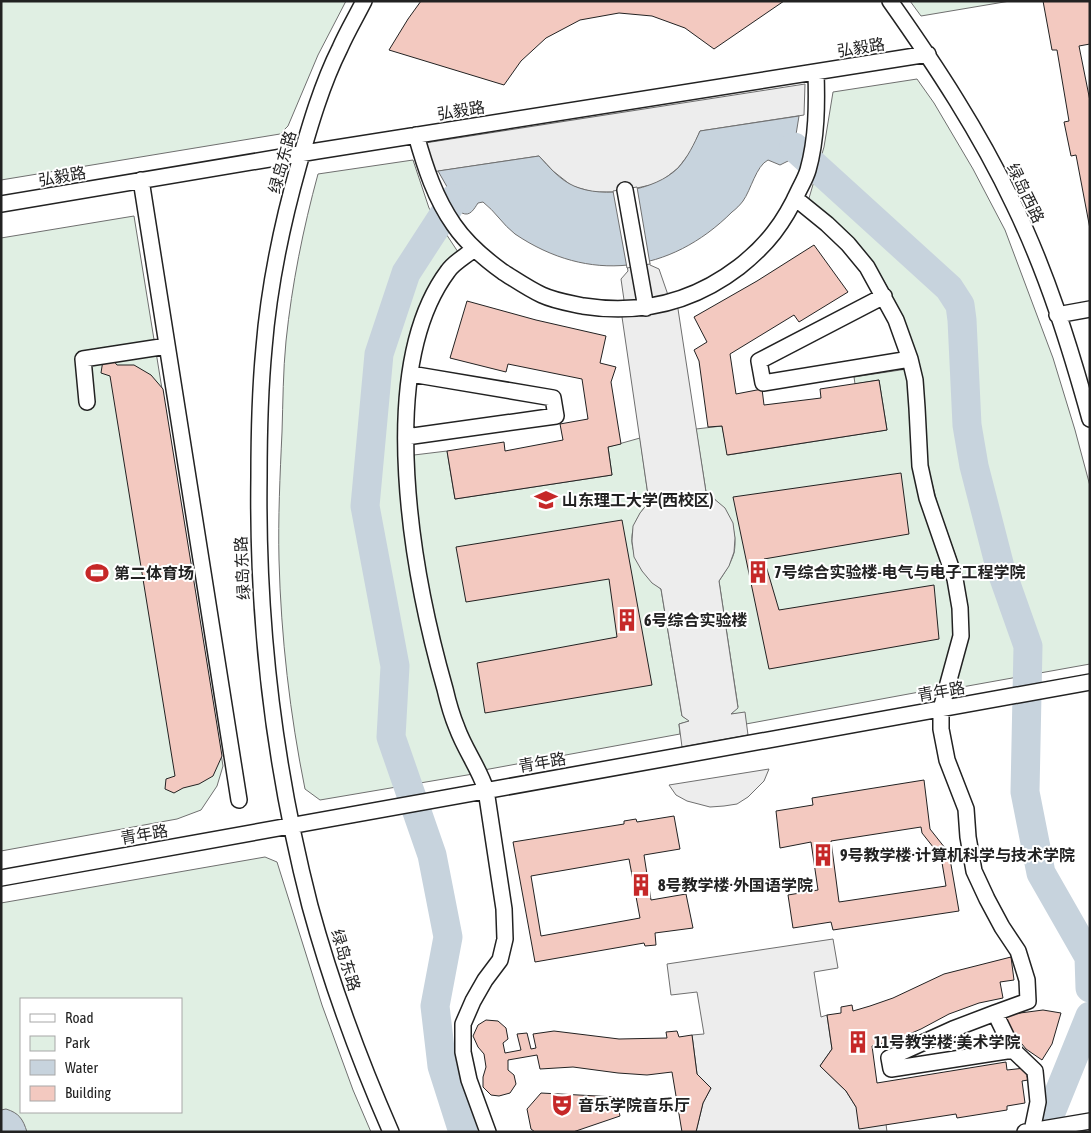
<svg xmlns="http://www.w3.org/2000/svg" width="1091" height="1133" viewBox="0 0 1091 1133" font-family="'Asap Condensed','Noto Sans SC',sans-serif">
<style>
.green{fill:#e0efe3;stroke:#6f6f6f;fill-rule:evenodd}
.parking{fill:#ededed;stroke:#6f6f6f}
.water{fill:#c7d3dd;stroke:#6f6f6f}
.pier{fill:#fff;stroke:#6f6f6f}
.lines{fill:none;stroke-linecap:round;stroke-linejoin:round}
.river{stroke:#c7d3dd;stroke-width:29}
.building{fill:#f3c9c0;stroke:#222;fill-rule:evenodd}
.minor-casing{stroke:#222;stroke-width:18}
.minor{stroke:#fff;stroke-width:15}
.labels{text-anchor:middle;dominant-baseline:central;stroke-width:4;stroke-linejoin:round;paint-order:stroke}
.street-label{font-size:16px;fill:#222;stroke:#fff}
.poi-label{font-size:16px;font-weight:bold;fill:#222;stroke:#fff;text-anchor:start}
</style>
<rect width="100%" height="100%" fill="#fff"/>
<path class="green" d="M1,1H346L318,55L288,126L280,134L1,180Z
M910,1H1010L921,16Z
M917,79L934,103L973,169L1005,230L1053,358L1075,430L1090,486V664L951,689L965,650L967,601L956,557L938,506L925,457L906,325L884,281L855,242L807,205L824,147L833,92Z
M413,160L429,208L458,252L423,306L403,493L473,774L320,800L305,789C290,715 281,637 279,560C278,518 280,475 282,432C283,402 283,371 286,341C292,284 303,229 318,174Z
M134,216L223,766L217,786L201,810L177,819L1,851V238Z
M907,369L952,585L956,624L941,688L746,724L744,713L731,714L738,707L719,581C725,572 731,563 734,553C739,528 725,506 706,492L696,429L722,426L728,455L887,430L879,380L855,384L854,377Z
M640,438L649,502C630,524 625,544 643,569C648,577 653,583 661,589L682,716L690,721L679,724L680,734L484,770L464,730L439,651L413,498L414,455L447,451L455,499L612,475L608,447Z
M265,857L277,862L322,1005L353,1090L371,1132H1V903ZM21,999H181V1112H21Z"/>
<path class="parking" d="M805,84L804,115L700,131L692,150L678,168L659,183L637,188L650,265L659,269L668,295L678,309L706,492L725,508L733,523L735,538L734,552L729,566L719,581L738,708L731,714L745,712L748,735L682,747L679,724L689,721L682,716L661,589L652,583L642,571L634,557L632,541L633,526L640,513L649,502L622,317L624,300L621,279L628,271L613,192H593L572,186L553,171L539,156L432,172L425,143Z
M769,769L764,781L748,797L737,804L724,806L710,807L687,801L676,795L669,785Z
M833,939L838,968L814,972L821,1017L827,1015L832,1049L820,1066L846,1091L856,1107L886,1124L887,1132H696L703,1103L711,1088L697,1074L692,1035L704,1034L697,992L671,995L667,964Z"/>
<path class="water" d="M799,116L794,147L790,160L780,165L768,160C756,166 751,190 743,201C740,205 736,209 732,212C670,274 589,284 515,234C503,225 495,211 483,202L478,203C474,209 470,217 462,213L438,171L539,156C549,167 560,180 574,186C603,199 655,191 678,168C688,157 694,144 700,131Z
M6,1109C19,1113 23,1119 27,1132H1V1110Z"/>
<path class="pier" d="M637,187L650,264L627,268L613,191Z"/>
<g class="lines">
<path class="river" d="M794,147L949,288L960,305L962,320L967,425L974,466L1000,567L1028,646L1025,792L1041,873L1089,957L1090,988
M454,199L406,273L379,354L365,506L395,666L391,737L432,855L448,937L435,1006L442,1066L463,1132
M1043,1132L1090,1016"/>
</g>
<path class="building" d="M421,1H784L714,49L685,28L652,16L619,13L580,20L546,38L521,61L504,85L389,50L408,19Z
M1043,1H1090V44L1079,46L1090,101V229L1076,155L1071,156L1064,122L1069,121L1057,50H1052Z
M814,245L848,292L799,322L794,315L730,354L736,394L762,389L764,405L821,398L820,389L879,380L887,430L727,455L722,426L708,427L699,361L694,350L707,342L694,317L757,281Z
M467,301L536,320L606,336L600,363L616,367L611,382L621,444L608,447L612,475L455,499L447,451L504,442L505,451L563,440L560,424L588,419L582,379L508,364L506,372L450,358Z
M112,359L117,365H134L151,375L163,389L222,756L213,776L199,784L183,788L174,793L165,789L166,779L175,776L110,376L101,373L103,360Z
M901,473L909,534L764,559L779,610L934,585L939,639L769,669L733,497Z
M622,520L652,685L485,713L477,663L617,637L609,579L466,602L456,547Z
M924,780L930,829L949,853L959,911L833,930L831,922L793,928L788,895L818,890L811,842L780,848L776,811L813,805L812,798ZM921,827L922,833L941,857L946,886L839,902L831,841Z
M674,816L680,849L644,855L651,900L686,894L693,928L655,933L656,945L645,946L644,943L535,962L513,842L624,824V821L636,819L637,822ZM629,859L640,918L541,936L531,876Z
M1011,957L1014,980L1000,982L1003,998L979,1003L949,1014L921,1029L900,1038L872,1046L877,1083L1006,1062L1007,1070L1025,1068L1028,1080L1022,1081L1025,1103L1007,1106V1110L957,1118L956,1114L859,1129L856,1107L846,1091L820,1066L832,1049L827,1015L841,1013V1007L852,1005L853,1011L870,1006L893,998L944,974Z
M1043,1010L1061,1013L1052,1044L1042,1060L1026,1049L1013,1033L1005,1015Z
M486,1020L498,1021L506,1028L508,1039L503,1043L505,1053L521,1050L517,1034L527,1033L531,1049L536,1048L533,1034L554,1031L619,1039L667,1038L666,1032L677,1031L679,1037L692,1035L697,1074L711,1088L703,1103L696,1132H682L672,1072L647,1075L618,1073L573,1067L540,1069L537,1055L508,1060V1070L514,1075L516,1084L510,1093L499,1096L491,1095L483,1087V1077L486,1067L484,1054L478,1047L473,1036L478,1025Z
M541,1093L616,1097L620,1116L573,1132H535L531,1129L527,1109Z"/>
<g class="lines">
<defs>
<path id="minor" d="M364,1C356,17 347,32 340,48C322,84 310,125 299,164C282,224 269,286 264,348C260,390 259,434 259,477C257,621 274,766 310,906C331,983 359,1059 391,1132
M890,1C936,66 980,133 1014,205C1047,273 1070,347 1090,419
M416,135C425,167 435,198 454,225C467,244 485,259 503,272C516,280 529,289 542,295C555,301 569,303 583,306C641,315 692,303 739,267C767,245 784,223 799,190C802,184 806,177 808,170C817,138 817,104 816,72
M141,180L239,800
M625,190L646,308
M795,198L827,224L848,244L867,267L896,320L910,359L915,380L917,408L920,466L927,498L955,579L960,608L961,636L941,709V729L947,760L966,809L968,837L974,871L987,899L1002,927L1018,951L1027,980L1028,1001L995,1013L1013,1050L1035,1071L1038,1102L1032,1131
M1,204L317,151L928,54
M474,249C466,256 454,262 448,271C374,370 413,577 445,689C448,702 452,716 457,728C465,750 479,768 486,790L504,909L505,939L500,960L485,980L473,1001L463,1024V1052L469,1080L488,1132
M884,296L759,361L763,383L910,359
M1057,315L1090,309
M87,402L83,359L167,346
M406,437L556,416L553,398L411,374
M1,878L1090,682
M995,1013L953,1029L889,1058L891,1069L1013,1050
M1025,1132L1090,1121"/>
</defs>
<use href="#minor" class="minor-casing"/>
<use href="#minor" class="minor"/>
</g>
<defs>
<symbol id="university-bare" viewBox="-9 -9 18 18"><path d="M0-5L7-2L0 1L-7-2ZM-4 1L0 2.5L4 1V4Q0 6-4 4Z" fill="#c62828" stroke="#fff" stroke-width="2.5" paint-order="stroke"/></symbol>
<symbol id="building-bare" viewBox="-9 -9 18 18"><path d="M-4-6H4V6H1V3H-1V6H-4ZM-2.5-4.3h1.7v1.8h-1.7ZM.8-4.3h1.7v1.8H.8ZM-2.5-1h1.7V.8h-1.7ZM.8-1h1.7V.8H.8Z" fill="#c62828" stroke="#fff" stroke-width="2.5" paint-order="stroke"/></symbol>
<symbol id="stadium-bare" viewBox="-9 -9 18 18"><path d="M0-5a6.5 5 0 1 0 0 10a6.5 5 0 1 0 0-10ZM-3.5-1.8h7v3.6h-7Z" fill="#c62828" stroke="#fff" stroke-width="2.5" paint-order="stroke"/></symbol>
<symbol id="theatre-bare" viewBox="-9 -9 18 18"><path d="M-5-5.5Q0-4 5-5.5V0Q5 5 0 6Q-5 5-5 0ZM-3.3-2.5H-1v1.5H-3.3ZM1-2.5H3.3v1.5H1ZM-2.8 1Q0 5.5 2.8 1Z" fill="#c62828" stroke="#fff" stroke-width="2.5" paint-order="stroke"/></symbol>
</defs>
<g fill-rule="evenodd">
<use href="#university-bare" x="530" y="484" width="32" height="32"/>
<use href="#building-bare" x="742" y="556" width="32" height="32"/>
<use href="#stadium-bare" x="81" y="557" width="32" height="32"/>
<use href="#building-bare" x="611" y="604" width="32" height="32"/>
<use href="#building-bare" x="807" y="839" width="32" height="32"/>
<use href="#building-bare" x="625" y="869" width="32" height="32"/>
<use href="#building-bare" x="842" y="1026" width="32" height="32"/>
<use href="#theatre-bare" x="546" y="1089" width="32" height="32"/>
</g>
<g class="labels">
<g class="street-label">
<text transform="translate(861 47) rotate(-9)">弘毅路</text>
<text transform="translate(461 110) rotate(-9)">弘毅路</text>
<text transform="translate(282 162) rotate(-75)">绿岛东路</text>
<text transform="translate(62 176) rotate(-10)">弘毅路</text>
<text transform="translate(1026 193) rotate(64)">绿岛西路</text>
<text transform="translate(242 568) rotate(-93)">绿岛东路</text>
<text transform="translate(941 691) rotate(-10)">青年路</text>
<text transform="translate(542 762) rotate(-10)">青年路</text>
<text transform="translate(144 834) rotate(-10)">青年路</text>
<text transform="translate(346 960) rotate(73)">绿岛东路</text>
</g>
<g class="poi-label">
<text x="562" y="500">山东理工大学(西校区)</text>
<text x="774" y="572">7号综合实验楼-电气与电子工程学院</text>
<text x="114" y="573">第二体育场</text>
<text x="644" y="620">6号综合实验楼</text>
<text x="840" y="855">9号教学楼·计算机科学与技术学院</text>
<text x="658" y="885">8号教学楼·外国语学院</text>
<text x="874" y="1042">11号教学楼·美术学院</text>
<text x="578" y="1105">音乐学院音乐厅</text>
</g>
</g>
<rect width="1091" height="1133" fill="none" stroke="#222222" stroke-width="5"/>
<rect x="20" y="998" width="162" height="115" fill="#ffffff" stroke="#a7a7a7"/>
<rect x="30" y="1014" width="25" height="8" fill="#ffffff" stroke="#a7a7a7"/>
<text x="65" y="1023" font-size="15" fill="#222222">Road</text>
<rect x="30" y="1036" width="25" height="15" fill="#e0efe3" stroke="#a7a7a7"/>
<text x="65" y="1048" font-size="15" fill="#222222">Park</text>
<rect x="30" y="1060" width="25" height="15" fill="#c7d3dd" stroke="#a7a7a7"/>
<text x="65" y="1073" font-size="15" fill="#222222">Water</text>
<rect x="30" y="1086" width="25" height="15" fill="#f3c9c0" stroke="#a7a7a7"/>
<text x="65" y="1098" font-size="15" fill="#222222">Building</text>
</svg>
